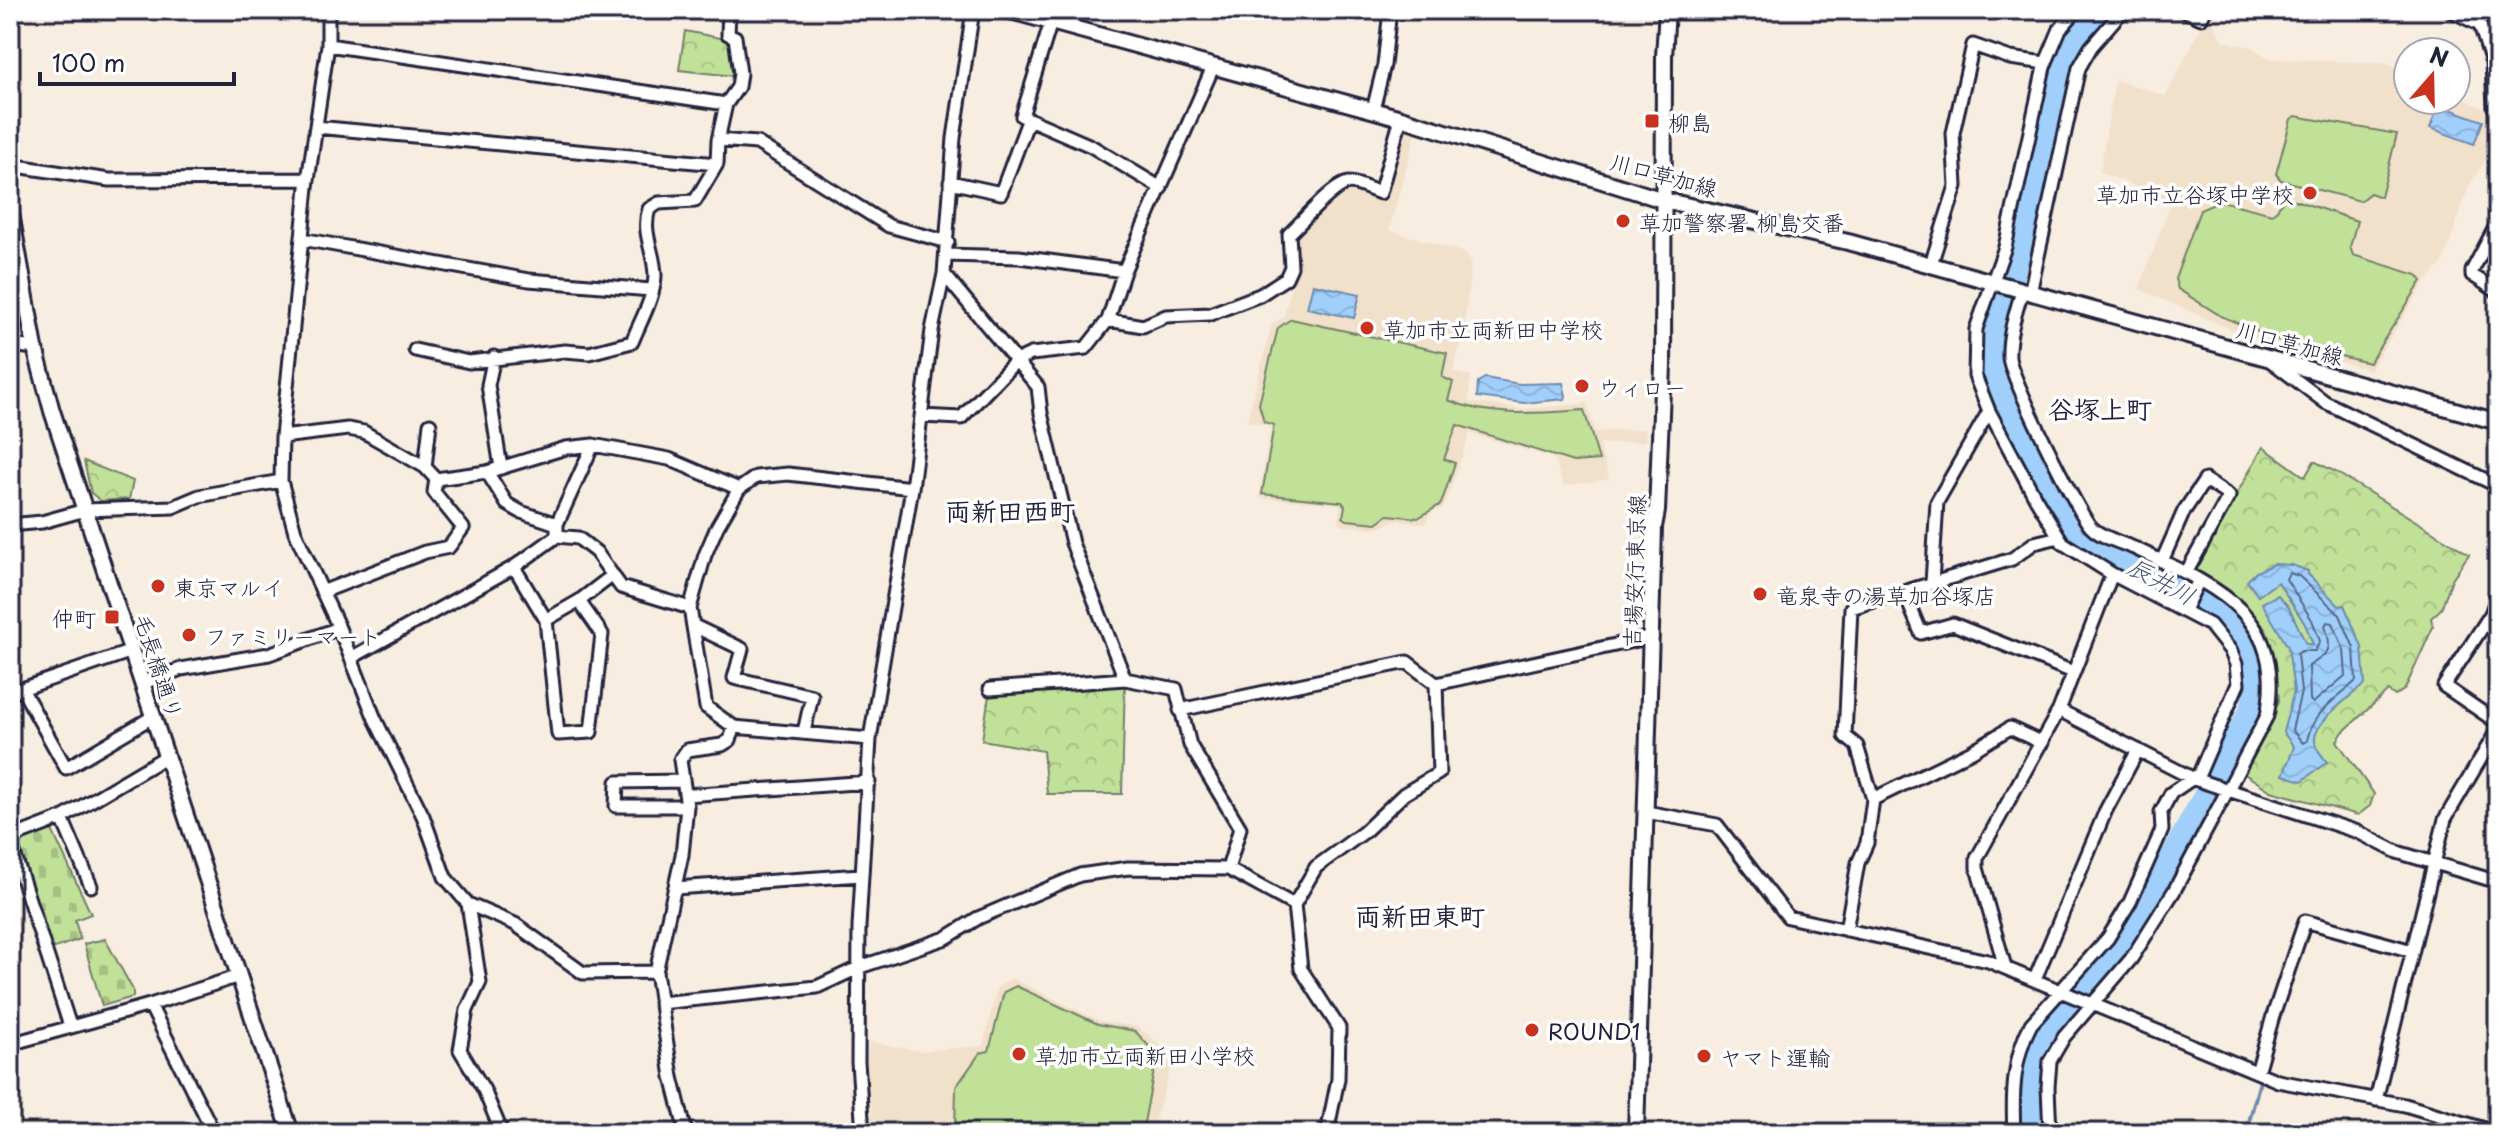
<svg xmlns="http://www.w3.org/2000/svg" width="2508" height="1143" viewBox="0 0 2508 1143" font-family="'Playpen Sans','Klee One',sans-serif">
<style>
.built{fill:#f1e0ca}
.grass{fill:#c1e098;stroke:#72816a;stroke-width:2}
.cemetery{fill:url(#cemetery-stones);stroke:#72816a;stroke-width:2}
.park{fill:url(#park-crowns);stroke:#72816a;stroke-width:2}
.water{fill:url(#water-waves);stroke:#6e8aae;stroke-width:2}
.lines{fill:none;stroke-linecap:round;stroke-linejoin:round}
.shore{stroke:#546788;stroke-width:2}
.stream{stroke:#6e8aae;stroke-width:4}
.river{stroke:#a0cffb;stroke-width:24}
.minor-casing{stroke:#22223b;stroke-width:17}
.tertiary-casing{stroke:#22223b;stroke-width:20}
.secondary-casing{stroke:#22223b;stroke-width:20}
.minor{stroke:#fff;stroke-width:11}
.tertiary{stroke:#fff;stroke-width:14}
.secondary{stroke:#fff;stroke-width:14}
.poi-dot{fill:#c8321e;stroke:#fff;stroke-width:3}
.labels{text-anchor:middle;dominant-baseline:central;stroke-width:7;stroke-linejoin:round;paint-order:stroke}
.poi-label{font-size:22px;fill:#22223b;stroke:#fff;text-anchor:start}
.street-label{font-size:22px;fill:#22223b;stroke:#fff}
.water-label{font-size:24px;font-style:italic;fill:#485675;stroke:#fff}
.quarter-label{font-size:26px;font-weight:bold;fill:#22223b;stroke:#fff}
</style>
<defs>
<pattern id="cemetery-stones" width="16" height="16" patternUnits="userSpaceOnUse" patternTransform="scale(2)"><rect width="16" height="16" fill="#c1e098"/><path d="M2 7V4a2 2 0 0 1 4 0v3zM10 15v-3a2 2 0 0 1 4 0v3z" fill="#a6c084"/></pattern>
<pattern id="park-crowns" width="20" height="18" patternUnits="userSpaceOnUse" patternTransform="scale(2)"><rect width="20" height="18" fill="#c1e098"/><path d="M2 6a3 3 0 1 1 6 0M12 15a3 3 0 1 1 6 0" fill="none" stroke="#a6c084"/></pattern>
<pattern id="water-waves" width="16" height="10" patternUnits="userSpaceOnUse" patternTransform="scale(2)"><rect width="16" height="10" fill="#a0cffb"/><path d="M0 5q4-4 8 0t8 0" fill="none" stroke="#8ab1d8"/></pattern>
</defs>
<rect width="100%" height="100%" fill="#f7ede0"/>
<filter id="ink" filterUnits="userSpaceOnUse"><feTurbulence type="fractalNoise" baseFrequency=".0125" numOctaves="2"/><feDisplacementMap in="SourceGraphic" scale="16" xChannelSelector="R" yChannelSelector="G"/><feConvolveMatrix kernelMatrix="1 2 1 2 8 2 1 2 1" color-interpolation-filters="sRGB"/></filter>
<g filter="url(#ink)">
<path class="built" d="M2212,20L2223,41L2251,47L2271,59L2383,63L2397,66L2408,71V100H2456V95L2498,116V131L2483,165L2469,186L2443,263L2425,282L2370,370L2235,331L2139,289L2172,201L2100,172L2115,80L2166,96L2200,29Z
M1404,129L1416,132L1389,230L1465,253L1471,261L1464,331L1453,372L1471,376L1468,402L1524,409L1587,403L1595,432L1646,429L1645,441L1599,444L1609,479L1564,486L1554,458L1470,433L1444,507L1430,513L1425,524L1393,520L1381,528L1343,526L1339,521L1340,504L1259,498L1271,426L1247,421L1272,324L1284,317L1295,270L1293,235L1344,188L1382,199Z
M1011,978L1100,1021L1138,1027L1174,1057L1151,1133H870L872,1107L866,1069L869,1042L920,1051L983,1046L997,988Z"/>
<path class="grass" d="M2295,116L2397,134L2381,197L2370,193L2360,201L2281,180L2276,174L2291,119Z
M2289,198L2357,221L2350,247L2353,255L2417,275L2422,281L2369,363L2283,342L2221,316L2178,289L2175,279L2200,210L2221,201L2272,214L2277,210L2283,199Z
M1291,319L1447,353L1442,377L1453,382L1448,400C1491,418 1539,413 1584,410L1599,460L1573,462L1457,425L1444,459L1455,463L1441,504L1418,518L1388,515L1377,523L1347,520L1343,517L1345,506L1342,502L1262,494L1274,425L1264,422L1259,404L1278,328Z
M1016,986L1098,1024L1135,1031L1157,1055L1142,1133H955L956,1087L980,1053L989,1051L1004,992Z"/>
<path class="cemetery" d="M48,829L52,830L91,914L75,920L80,939L52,949L19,848L21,842Z
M105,939L133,990V997L102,1006L84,944Z"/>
<path class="park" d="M685,31L730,40L735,76L679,70Z
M2263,447L2305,477L2314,461L2336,472L2469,554L2452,579L2441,609L2431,618L2433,627L2405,689L2395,696L2388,691L2343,732L2337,741L2374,794L2370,806L2358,815L2271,791L2243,773L2279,701L2275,663L2266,629L2237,597L2193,572Z
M84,461L133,481L129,499L101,501L91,493Z
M1125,679L1122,794H1047L1043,751L982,740L990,689Z"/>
<path class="water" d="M2439,105L2483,121L2474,144L2430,128Z
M1313,284L1360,294L1354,318L1307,308Z
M1485,378L1520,384L1563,383L1566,396L1565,399L1524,403L1477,397L1478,382Z
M2274,564L2292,565L2308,571V574L2339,606L2344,605L2362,647L2365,684C2351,696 2314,722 2315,740C2315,749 2322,755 2327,762L2302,781L2283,775L2294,747L2283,732L2294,691L2288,647L2262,603L2278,595L2289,607L2306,644H2313L2305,624L2278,582L2258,596L2247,581L2256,572Z"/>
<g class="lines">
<path class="shore" d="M2289,573L2299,576L2340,615L2354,648L2356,681C2337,698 2311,714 2307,741L2303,743L2292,730L2301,692L2297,654L2301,651H2315L2320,641L2312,620L2286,579Z
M2327,622L2333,623L2344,650L2346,675L2313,703L2310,700L2309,666C2328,653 2334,651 2325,626Z"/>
<path class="stream" d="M2264,1068L2274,1034
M2246,1133L2260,1081"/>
<path class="river" d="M2033,1133L2032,1075L2040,1043L2135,926L2252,709C2270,629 2220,610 2159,580C2134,567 2109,552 2084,538L2057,504L2003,399L1994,377L1991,345L2023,238L2058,74C2067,44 2080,33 2101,10"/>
<defs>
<path id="minor" d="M328,10V45L307,187L282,437L281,481L295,532L339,628L375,719L423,816L445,877L468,904L480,982L467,1010L460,1050L484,1090L502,1133
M2183,10L2201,18L2205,10
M2450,10L2480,25L2492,63L2494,107L2498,110
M1051,22L1022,116L1091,146L1161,188
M328,45L726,104
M1373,110L1384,65L1390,10
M316,127L717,164
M718,140L757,143L889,226L948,242
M10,165L109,180L308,179
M950,182L1001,193L1028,121
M2498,222L2472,271V275L2498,292
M302,239L529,280L651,290
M946,255L1019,257L1124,271
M1931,264L1956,186L1953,133L1973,45L2010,58L2045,63
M944,274L1038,387L1041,413L1072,543L1125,679L1176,689L1190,745L1240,828L1228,869
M2022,291C2016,312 2008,335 2009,357C2009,374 2078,513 2091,527C2100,537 2122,543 2134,548C2212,585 2287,612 2267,716L2174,891L2131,959L2064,1037L2050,1061L2048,1087L2050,1133
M2030,293L2079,68L2091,47L2123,10
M1108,320L1143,326L1166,316L1210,314L1260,295L1286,278L1291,267L1289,234C1301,223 1334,184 1349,183C1358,183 1371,190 1380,193L1401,118
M10,345L35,348
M415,350L469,362L565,351L589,353L632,342C640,322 654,298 655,276C655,252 641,233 649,209L659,203L695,201L717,164L718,140L726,104L738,87L740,73L735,37L728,34L729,10
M494,357L488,385L501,468
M2271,361L2325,402L2498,486
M921,416L961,418L1016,361L1031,354L1086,348L1108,320L1124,271L1213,67
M282,437L348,429L364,432L425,467
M487,472L507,504L521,512L557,524
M436,479L487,472L566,448L593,445L669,459L739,489L717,527L705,555L690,608L706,707L734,727
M739,489L756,477L788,474L912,488
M10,525L42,522L85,510L173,507L199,496L281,481
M557,536V524L593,445
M2162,561L2184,511L2205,480L2229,496L2186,573
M514,567L546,620L558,734L591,732L602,634L579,601L546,620
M1932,583L1937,502L1989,411
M322,592L425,552L449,547L463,528L434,492L436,479L425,467L430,424
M1904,592L1921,633L1953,624L2073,672
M2498,595L2491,614L2444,686L2498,723
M579,601L613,575
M2184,610L2199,580
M694,626L742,649L734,678L812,696L804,732
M351,658L514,567L557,536L578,538L596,552L621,587L690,608
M143,683L181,669L269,654L339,628
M1436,684L1652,637
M22,689L66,768L154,716
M990,689L1125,679
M10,693L132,651
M1180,710L1407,662L1436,684L1439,773L1404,794L1364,832L1316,867L1294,905
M2059,710L2194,779L2358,832L2397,852L2498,882
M683,781L617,782L616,806H687
M686,795L869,782
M1873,799L1972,751L2010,728L2042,743
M1646,812L1717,825L1788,917L1988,961L2278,1081L2405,1105L2498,1133
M62,818L91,886
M10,838L62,818L167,756
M10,841L70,1026
M675,888L861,875
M468,904L515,924L583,973L656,972
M1846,930L1858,863L1867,843L1873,799L1857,746L1845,736L1851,608L2012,559L2034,543L2059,537
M2005,967L1977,868V858L2059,710L2112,574
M2035,979L2106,810L2138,750
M660,1003L817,987L860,967L946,938L978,918L1080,875L1128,868L1228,869L1294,905L1301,969L1339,1028L1338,1079L1327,1133
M150,1005L214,1133
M10,1044L150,1005L239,976
M2257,1072L2273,1016L2305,921L2412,951
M2376,1100L2445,819L2498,729
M686,1133L672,1077L656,972L682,855L687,806L680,760L687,750L722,745L730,740L734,727L870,739
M863,1133L858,1062L859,927L870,739L912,488L932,330L944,274L954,138L973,10
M2014,1133C2012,1096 2013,1057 2031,1024L2108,938L2130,902L2162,830L2161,812L2171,793L2199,774L2238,684L2236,664L2230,650L2210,625L2112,574L2063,543L2036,499L1989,411L1975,376L1976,329L2005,247L2044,67L2060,29L2077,10
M2445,1133L2448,1118"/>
<path id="tertiary" d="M10,208L35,348L52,411L291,1133"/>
<path id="secondary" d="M1007,10L1401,118L1663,200L1848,242L2498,422
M1636,1133L1654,527L1657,511L1663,365L1664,56L1667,10"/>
</defs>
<use href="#minor" class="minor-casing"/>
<use href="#tertiary" class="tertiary-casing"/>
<use href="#secondary" class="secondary-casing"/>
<use href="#minor" class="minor"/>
<use href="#tertiary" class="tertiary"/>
<use href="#secondary" class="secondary"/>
</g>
</g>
<g class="poi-dot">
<rect x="1644" y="113" width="16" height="16" rx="4"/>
<circle cx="2310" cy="193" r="8"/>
<circle cx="1623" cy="221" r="8"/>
<circle cx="1367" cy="328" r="8"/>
<circle cx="1582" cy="386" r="8"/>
<circle cx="158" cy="586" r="8"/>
<circle cx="1760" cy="594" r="8"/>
<rect x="104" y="609" width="16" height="16" rx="4"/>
<circle cx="189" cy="635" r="8"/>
<circle cx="1532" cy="1030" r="8"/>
<circle cx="1019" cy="1054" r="8"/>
<circle cx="1704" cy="1056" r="8"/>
</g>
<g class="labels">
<g class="poi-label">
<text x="1668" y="121">柳島</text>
<text x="2294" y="193" text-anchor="end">草加市立谷塚中学校</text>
<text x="1639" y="221">草加警察署 柳島交番</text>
<text x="1383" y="328">草加市立両新田中学校</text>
<text x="1598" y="386">ウィロー</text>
<text x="174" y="586">東京マルイ</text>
<text x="1776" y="594">竜泉寺の湯草加谷塚店</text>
<text x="96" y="617" text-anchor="end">仲町</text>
<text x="205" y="635">ファミリーマート</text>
<text x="1548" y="1030">ROUND1</text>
<text x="1035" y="1054">草加市立両新田小学校</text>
<text x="1720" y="1056">ヤマト運輸</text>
</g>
<g class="street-label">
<text transform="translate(1664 174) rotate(15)">川口草加線</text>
<text transform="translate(2290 342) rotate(15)">川口草加線</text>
<text transform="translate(1633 571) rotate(-88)">吉場安行東京線</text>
<text transform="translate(160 666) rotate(72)">毛長橋通り</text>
</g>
<g class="water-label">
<text transform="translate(2162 580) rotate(28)">辰井川</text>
</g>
<g class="quarter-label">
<text x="2100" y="408">谷塚上町</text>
<text x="1010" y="510">両新田西町</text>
<text x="1420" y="915">両新田東町</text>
</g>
</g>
<rect width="2508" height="1143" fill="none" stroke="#fff" stroke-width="40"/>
<rect x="20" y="20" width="2468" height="1103" fill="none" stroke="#22223b" stroke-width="3" filter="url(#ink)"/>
<g transform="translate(2432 76) rotate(20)"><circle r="38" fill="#ffffff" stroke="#a7a7b1" stroke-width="2"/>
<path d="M0-6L14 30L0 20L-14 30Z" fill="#c8321e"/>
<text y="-12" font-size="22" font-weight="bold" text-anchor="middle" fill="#22223b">N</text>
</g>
<path d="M40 72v12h194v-12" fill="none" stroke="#22223b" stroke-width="4"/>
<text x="52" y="72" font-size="24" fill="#22223b" stroke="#ffffff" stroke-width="6" paint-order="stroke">100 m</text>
</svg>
